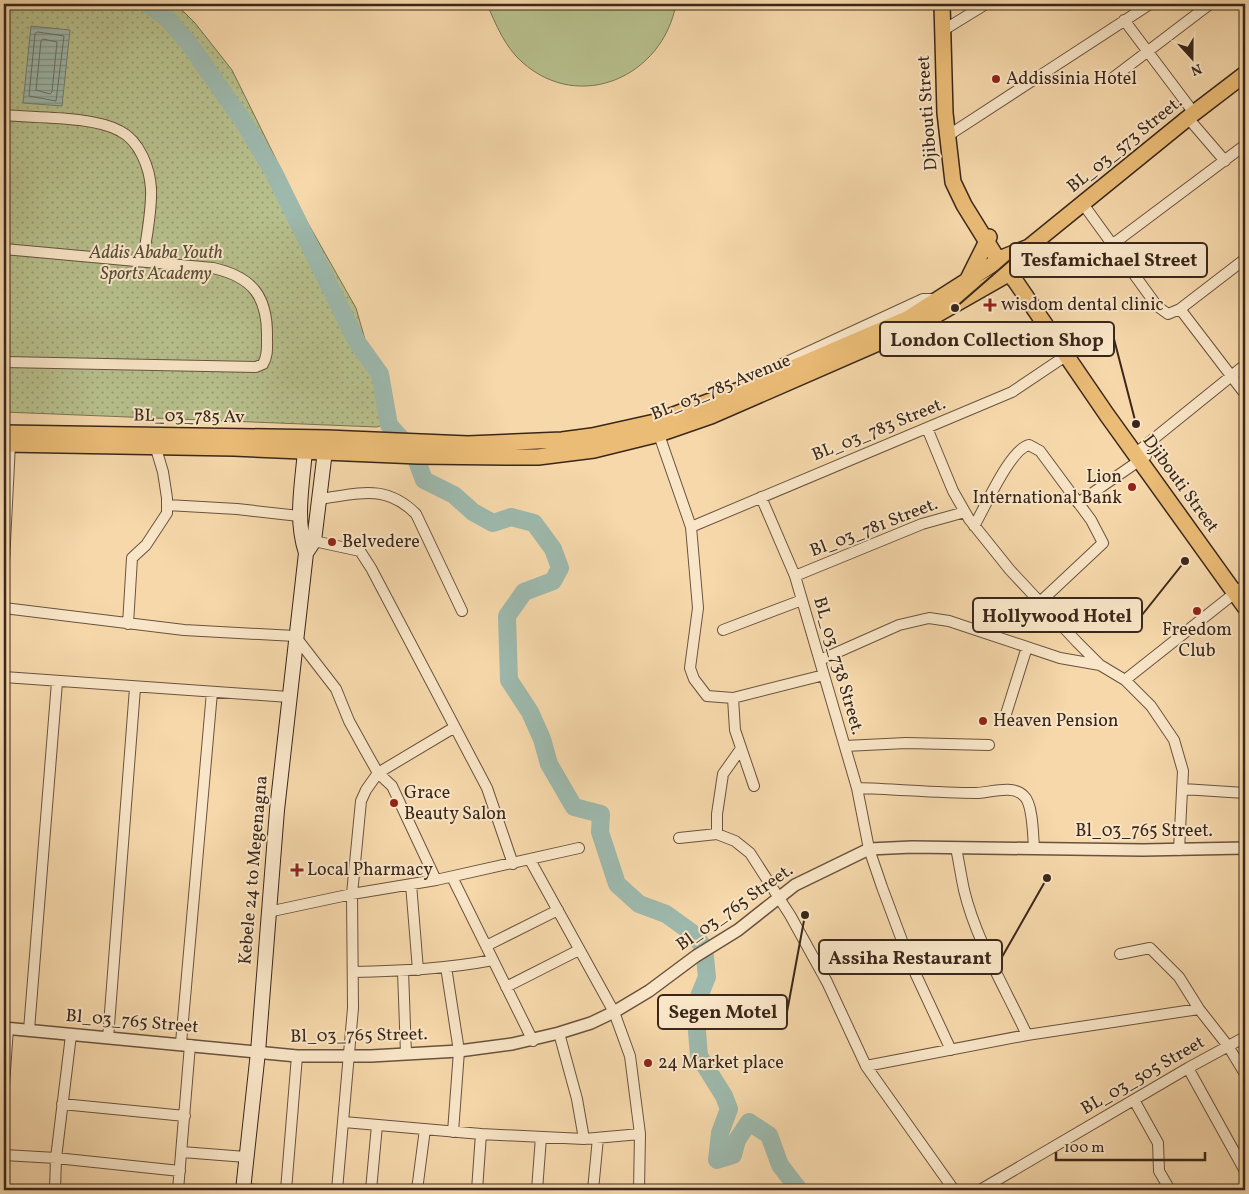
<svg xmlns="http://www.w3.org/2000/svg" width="1249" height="1194" viewBox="0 0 1249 1194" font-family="Vollkorn,serif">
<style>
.green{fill:#b7c08d;stroke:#787454}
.park{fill:url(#park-dots);stroke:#787454}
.water{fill:url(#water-rules);stroke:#757f72}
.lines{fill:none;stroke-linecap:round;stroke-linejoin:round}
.shore{stroke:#6c7064;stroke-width:1}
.river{stroke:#9db9ad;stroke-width:18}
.minor-casing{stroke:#69533e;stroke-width:12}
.tertiary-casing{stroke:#69533e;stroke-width:14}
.secondary-casing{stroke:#3a271a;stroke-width:16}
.primary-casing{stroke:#3a271a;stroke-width:18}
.minor{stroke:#f9e6c8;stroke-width:10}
.tertiary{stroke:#f9e6c8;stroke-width:11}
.secondary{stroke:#f9e6c8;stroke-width:14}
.primary{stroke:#ebbc76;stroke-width:15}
.poi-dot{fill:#8f2418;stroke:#f9e6c8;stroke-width:2}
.labels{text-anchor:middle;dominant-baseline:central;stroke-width:4;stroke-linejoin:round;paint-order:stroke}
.poi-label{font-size:18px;fill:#3a271a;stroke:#f9e6c8;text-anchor:start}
.street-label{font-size:18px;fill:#3a271a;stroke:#f9e6c8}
.park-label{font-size:18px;font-style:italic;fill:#594d37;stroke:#f9e6c8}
.leader{fill:none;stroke:#3a271a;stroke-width:2}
.callout-dot{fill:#3a271a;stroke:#f9e6c8;stroke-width:2}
.callout{fill:#f9e6c8;stroke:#3a271a;stroke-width:2}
.callout-label{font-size:19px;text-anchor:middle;font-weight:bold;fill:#3a271a}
</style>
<defs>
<pattern id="park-dots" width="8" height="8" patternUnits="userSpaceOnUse" patternTransform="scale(1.25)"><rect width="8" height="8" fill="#b7c08d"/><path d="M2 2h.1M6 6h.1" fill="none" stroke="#969c72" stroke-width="1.8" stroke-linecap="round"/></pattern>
<pattern id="water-rules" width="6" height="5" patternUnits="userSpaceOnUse" patternTransform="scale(1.25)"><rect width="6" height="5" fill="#9db9ad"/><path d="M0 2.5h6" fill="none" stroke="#81968c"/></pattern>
</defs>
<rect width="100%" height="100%" fill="#f6d8ab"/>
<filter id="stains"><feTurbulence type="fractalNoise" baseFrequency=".004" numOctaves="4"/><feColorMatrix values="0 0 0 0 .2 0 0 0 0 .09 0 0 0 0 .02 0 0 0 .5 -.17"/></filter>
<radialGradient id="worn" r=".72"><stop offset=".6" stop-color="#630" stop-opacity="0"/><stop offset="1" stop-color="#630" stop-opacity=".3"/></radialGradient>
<path class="green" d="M487,4H676C663,76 580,114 522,62C505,47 496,25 487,4Z"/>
<path class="park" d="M4,4H176L195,23L232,70L305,218L356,308L368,350L382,378L385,424L377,427L4,412Z"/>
<path class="water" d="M31,26L70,30L62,106L23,103Z"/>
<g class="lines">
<path class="shore" d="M38,32L64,36L56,101L29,96L35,34Z
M43,39L57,42L52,92L50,94L36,90L41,41Z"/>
<path class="river" d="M147,4L167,18L190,45L245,124L273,171L357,342L380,374L389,425L414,453L424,480L454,495L473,512L493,523L511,517L534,523L553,549L560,568L553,581L524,592L507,616L509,680L530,712L542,739L549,764L574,807L601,814L600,832L617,884L639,904L666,914L691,932L704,947L707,977L695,1006L699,1056L724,1096L729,1109L720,1133L717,1160L733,1155L737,1140L749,1122L769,1135L780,1165L799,1190"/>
<defs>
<path id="minor" d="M1124,20L1194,113
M947,28L986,4
M1114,77L1210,4
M4,115C36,118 93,116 120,131C140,141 150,169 151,189C152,212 146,238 143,261
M1188,118L1225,161
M952,133L1150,4
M1083,204L1157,306L1168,314L1180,309L1245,259
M1113,244L1245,145
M4,249L213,268C253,277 268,297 267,338C267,347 268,356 263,364L256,367L4,362
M1180,309L1245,394
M767,371L923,299H937
M927,428L953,491L969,519L1010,570L1077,642L1100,665L1125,680L1151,706L1174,740L1183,771L1179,850
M657,429L691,527L698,608L690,668L694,679L707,696L733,698L824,675
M1141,449L1245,365
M761,497L795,576L857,788L869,849L882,887L910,962L951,1050
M320,499C358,494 385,483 416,514L462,611
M1078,503L1146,456
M167,505L237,509L299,516
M974,526C985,508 1010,449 1029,445L1040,451L1091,520L1103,543L1039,603
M691,527L1012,392L1073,351
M314,541L360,551L371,568L487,788L513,864
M4,562L10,444
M795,576L922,524L965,512
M4,608L184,630L295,636L336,689L349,721L365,750L378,773L392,786L436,880
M128,624L132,558L146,545L167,513V498L163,472L154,442
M723,630L802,600
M820,660L899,625L929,618L949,621L1060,658L1100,665
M4,677L289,697
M1125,680L1245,585
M733,698L735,730L754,786
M1006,714L1027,647
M845,746L906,743L989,745
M857,788C896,789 937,793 976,793C989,793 1013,784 1024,796C1033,804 1033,836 1034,848
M1183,789L1245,793
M717,834V814L723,774L740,750
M679,838L717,834L735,841L750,853L790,915L827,982L866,1066L954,1190
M956,848C959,862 961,876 964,890C976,940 1005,988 1027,1035
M530,860L614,1012L630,1056L640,1134L639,1190
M452,877L533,1041
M411,884L418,970
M268,912L352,894L436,880L579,848
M486,946L558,910
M1120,954L1150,948L1179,977L1199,1009
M446,967L459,1051L453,1132
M403,971L406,1054
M353,972C400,971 446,969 493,960
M506,987L579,950
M29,1030L57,682
M559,1033L577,1099L584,1139
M108,1038L135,688
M181,1043L212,692
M866,1066L1027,1035L1199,1009L1228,1046L1245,1074
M1188,1068L1245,1171
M4,1085L8,1028
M1134,1100L1158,1143L1159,1171L1170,1190
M62,1104L185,1116
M344,1122L481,1134
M182,1152L246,1157
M4,1155L56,1158L180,1171
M243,1189L260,1190
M55,1190L56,1158L71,1035
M178,1190L190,1045
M286,1190L297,1056
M337,1190L353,1008L352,894L361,801L366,790L378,773L455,727
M371,1190L377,1125
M417,1190L425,1129
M477,1190L481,1134L584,1139L640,1134
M537,1190L541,1137
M593,1190L598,1138
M980,1190L1188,1068L1245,1037"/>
<path id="tertiary" d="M4,1028L297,1056H371L459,1051L512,1044L559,1033L591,1023L614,1012L649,991L696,956L738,930L795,885L869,849L912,847L1143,850L1245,848"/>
<path id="secondary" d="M306,553L314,541L325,451
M243,1190L258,1052L277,810L306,553C295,520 302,486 305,451"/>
<path id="primary" d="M942,4L945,113L953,182L964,205L995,255L1016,282L1107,415L1245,607
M968,279L989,237
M4,433L327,438L468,444L562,440L592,436L655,422L758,383L907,319L1004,257L1029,247L1194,113L1245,74
M4,444L234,448L418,456L507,457H538L594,450L659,434L711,416L915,327L1015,270L1029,247"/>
</defs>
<use href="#minor" class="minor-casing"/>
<use href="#tertiary" class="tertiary-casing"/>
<use href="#secondary" class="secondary-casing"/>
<use href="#primary" class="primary-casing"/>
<use href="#minor" class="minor"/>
<use href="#tertiary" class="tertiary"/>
<use href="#secondary" class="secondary"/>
<use href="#primary" class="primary"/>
</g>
<g class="poi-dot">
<circle cx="996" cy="79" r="5"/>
<path d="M987.5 297.5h5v5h5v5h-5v5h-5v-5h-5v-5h5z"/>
<circle cx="1132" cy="487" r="5"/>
<circle cx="332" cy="542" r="5"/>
<circle cx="1197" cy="611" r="5"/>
<circle cx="983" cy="721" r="5"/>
<circle cx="394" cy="803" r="5"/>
<path d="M294.5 862.5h5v5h5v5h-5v5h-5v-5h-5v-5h5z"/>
<circle cx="648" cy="1063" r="5"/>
</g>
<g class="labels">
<g class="poi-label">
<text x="1006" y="79">Addissinia Hotel</text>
<text x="1001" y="305">wisdom dental clinic</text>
<text x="1122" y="477" text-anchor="end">Lion<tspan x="1122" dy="21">International Bank</tspan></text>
<text x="342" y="542">Belvedere</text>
<text x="1197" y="630" text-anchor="middle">Freedom<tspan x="1197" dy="21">Club</tspan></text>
<text x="993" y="721">Heaven Pension</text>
<text x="404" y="793">Grace<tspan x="404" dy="21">Beauty Salon</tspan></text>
<text x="307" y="870">Local Pharmacy</text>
<text x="658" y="1063">24 Market place</text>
</g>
<g class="street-label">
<text transform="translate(928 113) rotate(-94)">Djibouti Street</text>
<text transform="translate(1125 145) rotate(-39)">BL_03_573 Street.</text>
<text transform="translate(721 388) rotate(-22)">BL_03_785 Avenue</text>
<text transform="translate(189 417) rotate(1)">BL_03_785 Av</text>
<text transform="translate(879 430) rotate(-22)">BL_03_783 Street.</text>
<text transform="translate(1180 484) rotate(54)">Djibouti Street</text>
<text transform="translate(874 528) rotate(-21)">Bl_03_781 Street.</text>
<text transform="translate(838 666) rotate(74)">BL_03_738 Street.</text>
<text x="1144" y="831">Bl_03_765 Street.</text>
<text transform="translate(254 870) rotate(-85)">Kebele 24 to Megenagna</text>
<text transform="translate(735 908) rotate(-35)">Bl_03_765 Street.</text>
<text transform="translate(132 1022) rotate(5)">Bl_03_765 Street</text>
<text transform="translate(359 1036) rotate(-1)">Bl_03_765 Street.</text>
<text transform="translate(1143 1076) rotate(-30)">BL_03_505 Street</text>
</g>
<g class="park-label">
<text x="156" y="253">Addis Ababa Youth<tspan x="156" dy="21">Sports Academy</tspan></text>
</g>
</g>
<path class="leader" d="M955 308L1010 260M1136 424L1114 339M1185 561L1142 615M1047 878L1002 957M805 915L787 1012"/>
<g class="callout-dot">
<circle cx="955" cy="308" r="5"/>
<circle cx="1136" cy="424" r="5"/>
<circle cx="1185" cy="561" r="5"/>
<circle cx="1047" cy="878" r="5"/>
<circle cx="805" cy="915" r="5"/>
</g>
<g class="callout">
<rect x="1010" y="243" width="197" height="34" rx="5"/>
<rect x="880" y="322" width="234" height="34" rx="5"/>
<rect x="973" y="598" width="169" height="34" rx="5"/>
<rect x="819" y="940" width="183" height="34" rx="5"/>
<rect x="658" y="995" width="129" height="34" rx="5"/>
</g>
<g class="callout-label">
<text x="1109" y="266">Tesfamichael Street</text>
<text x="997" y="346">London Collection Shop</text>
<text x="1057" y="622">Hollywood Hotel</text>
<text x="910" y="964">Assiha Restaurant</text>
<text x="723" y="1018">Segen Motel</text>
</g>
<rect width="1249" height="1194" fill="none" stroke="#f6d8ab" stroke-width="20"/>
<rect x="5" y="5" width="1239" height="1184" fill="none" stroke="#3a271a" stroke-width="2.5"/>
<rect x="10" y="10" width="1229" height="1174" fill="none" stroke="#3a271a"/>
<g transform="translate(1192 58) rotate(159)" stroke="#f9e6c8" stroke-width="4" paint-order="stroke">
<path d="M0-4L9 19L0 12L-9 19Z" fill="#3a271a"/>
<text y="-8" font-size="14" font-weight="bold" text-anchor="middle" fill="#3a271a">N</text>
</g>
<path d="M1056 1152v8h149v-8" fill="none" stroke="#3a271a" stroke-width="2.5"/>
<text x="1064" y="1152" font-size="15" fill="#3a271a" stroke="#f9e6c8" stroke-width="4" paint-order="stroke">100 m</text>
<rect width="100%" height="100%" filter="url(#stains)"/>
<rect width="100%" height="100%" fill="url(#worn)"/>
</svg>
